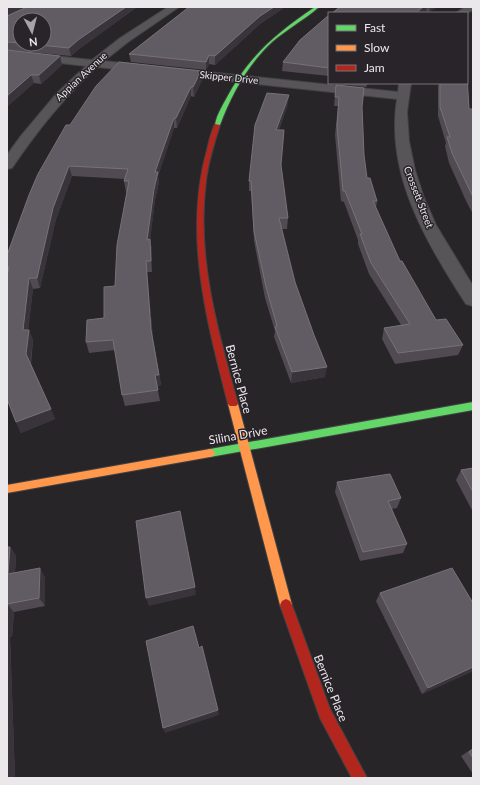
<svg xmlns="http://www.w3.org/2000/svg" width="480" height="785" viewBox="0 0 480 785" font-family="Lato,sans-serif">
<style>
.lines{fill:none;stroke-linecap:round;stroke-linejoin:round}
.street-casing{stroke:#424143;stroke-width:2}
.fast-casing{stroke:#424143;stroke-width:2}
.slow-casing{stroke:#424143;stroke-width:2}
.jam-casing{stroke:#424143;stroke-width:2}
.street{fill:#575557;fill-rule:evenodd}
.fast{fill:#63d668;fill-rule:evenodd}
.slow{fill:#ff974d;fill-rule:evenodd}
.jam{fill:#b3261e;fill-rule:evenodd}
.wall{fill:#514a53;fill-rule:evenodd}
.shaded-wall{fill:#39343b}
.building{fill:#615b63;stroke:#777178}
.labels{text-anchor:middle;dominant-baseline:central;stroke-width:3;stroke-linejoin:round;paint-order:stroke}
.far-street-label{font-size:10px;fill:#ebe8ec;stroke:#282429}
.street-label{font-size:12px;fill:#ebe8ec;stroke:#282429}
</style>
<rect width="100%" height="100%" fill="#272528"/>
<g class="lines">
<defs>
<path id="street" d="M168,7H179L128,42L104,61L398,92L399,83H411L407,112L409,141L415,170L424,198L436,225L473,286V306L466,304C427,244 385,174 397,99L97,67C64,97 37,131 12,168L7,169V155L20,137L57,93L86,66L7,57V51L92,60L120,38Z
M465,7H473V10L467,13H456Z"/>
<path id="fast" d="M315,7H319C304,20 287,29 272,42C248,64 231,95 220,125L215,126C215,119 221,108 225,101C248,57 274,35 315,7Z
M473,402V410L210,457L207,456L205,453L207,450L210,449Z"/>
<path id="slow" d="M233,400L236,402L238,404L292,605L290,609L286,611L282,609L280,605L228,404L230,402Z
M210,449L213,450L215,453L213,456L210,457L7,493V485Z"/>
<path id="jam" d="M215,124L220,125C214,144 208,162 206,181C196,257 218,332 238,404L236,406H230L228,404C207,322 183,234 207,150C209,141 211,132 215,124Z
M286,599L290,601L292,605L330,709L367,778H352L320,718L280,605L282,601Z"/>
</defs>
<use href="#street" class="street-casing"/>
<use href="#fast" class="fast-casing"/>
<use href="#slow" class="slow-casing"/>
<use href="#jam" class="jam-casing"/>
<use href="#street" class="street"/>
<use href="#fast" class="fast"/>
<use href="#slow" class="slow"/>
<use href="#jam" class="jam"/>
</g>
<path class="wall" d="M27,7H137L79,49L71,56L7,50V16ZM20,20H44V44H20Z
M189,7H285L260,24L215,65L209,64L206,70L131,62L129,54Z
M340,7H437L429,12L426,11L424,13H332Z
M329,15V76L282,71L283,62Z
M7,50L62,65L41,84L34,83L9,105Z
M201,71L202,80L194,97L191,96L177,128H174L158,176L159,182L155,200L150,239L152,250V272H147L153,338L161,385L157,386L160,401L125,406L122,395L115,350L89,353L86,342L104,318L115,286L127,192H126L124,181L125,179L72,176L56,219L40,288L33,289L28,330H29L33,340L31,364L55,419L21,433L16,422L8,401L7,402V255L70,125Z
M336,83H368L366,87L336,84Z
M439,83H467L469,109H473V214L467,203L449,163L445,146L446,143L438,116V86Z
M336,85L362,107L364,155L367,178L377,201L376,208L400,261L436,320L463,345L458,355L395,364L382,339L384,328L401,325L369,274L358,244V240L344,202L341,201L335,135L338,106H334Z
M288,104L279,130L281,167L288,218L287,229H281L295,282L325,377L291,383L274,337L275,331L265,298L254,241L251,191H249V181Z
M473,468V512L456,480L461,470Z
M337,482L401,498L397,508L392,509L407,544L403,553L360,561L335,492Z
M7,547H10L16,556L15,573L45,577V606L14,612L12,637H10L15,778H7Z
M380,593L473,671L422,694L376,601Z
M473,748V774L461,756Z"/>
<path class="shaded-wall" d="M8,7H27L7,16V8Z
M126,7H137L79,49L71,56L69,48L78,40Z
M274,7H285L260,24L215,65V56L260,16Z
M423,7H427L426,11L424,13H416Z
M430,7H437L429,12Z
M209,55V64L206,70V62Z
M60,56L62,65L41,84L39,75Z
M201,71L202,80L194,97L193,87Z
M31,75L34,83L9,105L7,108V96Z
M191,87V96L177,128L176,118Z
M289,95L288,104L275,140L276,130Z
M174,118V128L158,176L159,182L155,200L149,250L147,240L155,172Z
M69,166L72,176L56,219L40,288L37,278L53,208Z
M150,239L152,250V272L151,261Z
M146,261L147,272L153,341L151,330Z
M29,278L33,289L27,341L23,330Z
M29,330L33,340L30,365L26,354Z
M327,367L325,377L291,383L292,372Z
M155,375H159L161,385L157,386Z
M51,409L55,419L21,433L16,422Z
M10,547L16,556L14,583L8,574Z
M40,568L45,577V606L39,598Z
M195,587L196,595L149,606L146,598Z
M7,604L14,612L12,637H10L15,778H7Z
M473,667V671L422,694L428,688Z
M218,710L219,715L165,733L163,728Z"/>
<path class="building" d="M27,7H126L78,40L69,48L30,44H44V20H20V43L7,42V16Z
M189,7H274L260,16L215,56L209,55L206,62L129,54Z
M340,7H423L416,13H332Z
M329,15V68L283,62L300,40Z
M7,50L60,56L39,75H31L7,96Z
M119,62L201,71L193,87H191L176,118H174L155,172H158L154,189L147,240L150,239L151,261H146L151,330L159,375H155L158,390L122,395L113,340L86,342L87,320L104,318V287L115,286L117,245L129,181H124L128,169L69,166L53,208L37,278H29L23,330H29L26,354L51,409L16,422L7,399V276L9,267L7,268V255L29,195L38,174L66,125H70L96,86Z
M467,75L469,109H473V197L452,153L447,137H450L440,107V83H467Z
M336,85L364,88L362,107L364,155L367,178H370L377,201H373L400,261H402L436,320L446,319L463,345L398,353L384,328L410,324L371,263L360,234H362L345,191H343L337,126L339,97H335Z
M267,93L289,95L276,130H284L281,165L288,218H279L295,282L314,335L327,367L292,372L275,327L277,326L266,287L254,231L251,181H249L255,125Z
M473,468V492L461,470Z
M390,474L401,498L388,501L407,544L363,552L337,482Z
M180,511L195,587L146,598L136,521Z
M7,547H10L8,574L40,568L39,598L7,604V607Z
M452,568L473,603V667L428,688L380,593Z
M193,626L199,648L202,646L218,710L163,728L146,641Z
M473,749V758L469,752Z"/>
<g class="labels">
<g class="far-street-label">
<text transform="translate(81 76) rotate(-43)">Appian Avenue</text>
<text transform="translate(229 77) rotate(6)">Skipper Drive</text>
<text transform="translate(419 197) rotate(69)">Crossett Street</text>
</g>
<g class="street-label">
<text transform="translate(239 379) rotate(75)">Bernice Place</text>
<text transform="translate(238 435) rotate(-10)">Silina Drive</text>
<text transform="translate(331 688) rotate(68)">Bernice Place</text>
</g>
</g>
<rect width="480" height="785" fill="none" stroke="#ebe8ec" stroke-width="16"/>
<rect x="328" y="12" width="140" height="72" fill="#282429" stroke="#767277"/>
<rect x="336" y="25" width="20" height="6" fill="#63d668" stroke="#767277"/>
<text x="364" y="32" font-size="12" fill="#ebe8ec">Fast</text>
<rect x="336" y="45" width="20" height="6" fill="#ff974d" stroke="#767277"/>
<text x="364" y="52" font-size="12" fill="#ebe8ec">Slow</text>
<rect x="336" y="65" width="20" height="6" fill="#b3261e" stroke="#767277"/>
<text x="364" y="72" font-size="12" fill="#ebe8ec">Jam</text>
<g transform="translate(32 32) rotate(173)"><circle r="19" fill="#282429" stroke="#767277"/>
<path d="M0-3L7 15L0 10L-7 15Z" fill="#a6a4a7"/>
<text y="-6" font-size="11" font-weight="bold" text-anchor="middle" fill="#ebe8ec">N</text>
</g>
</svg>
